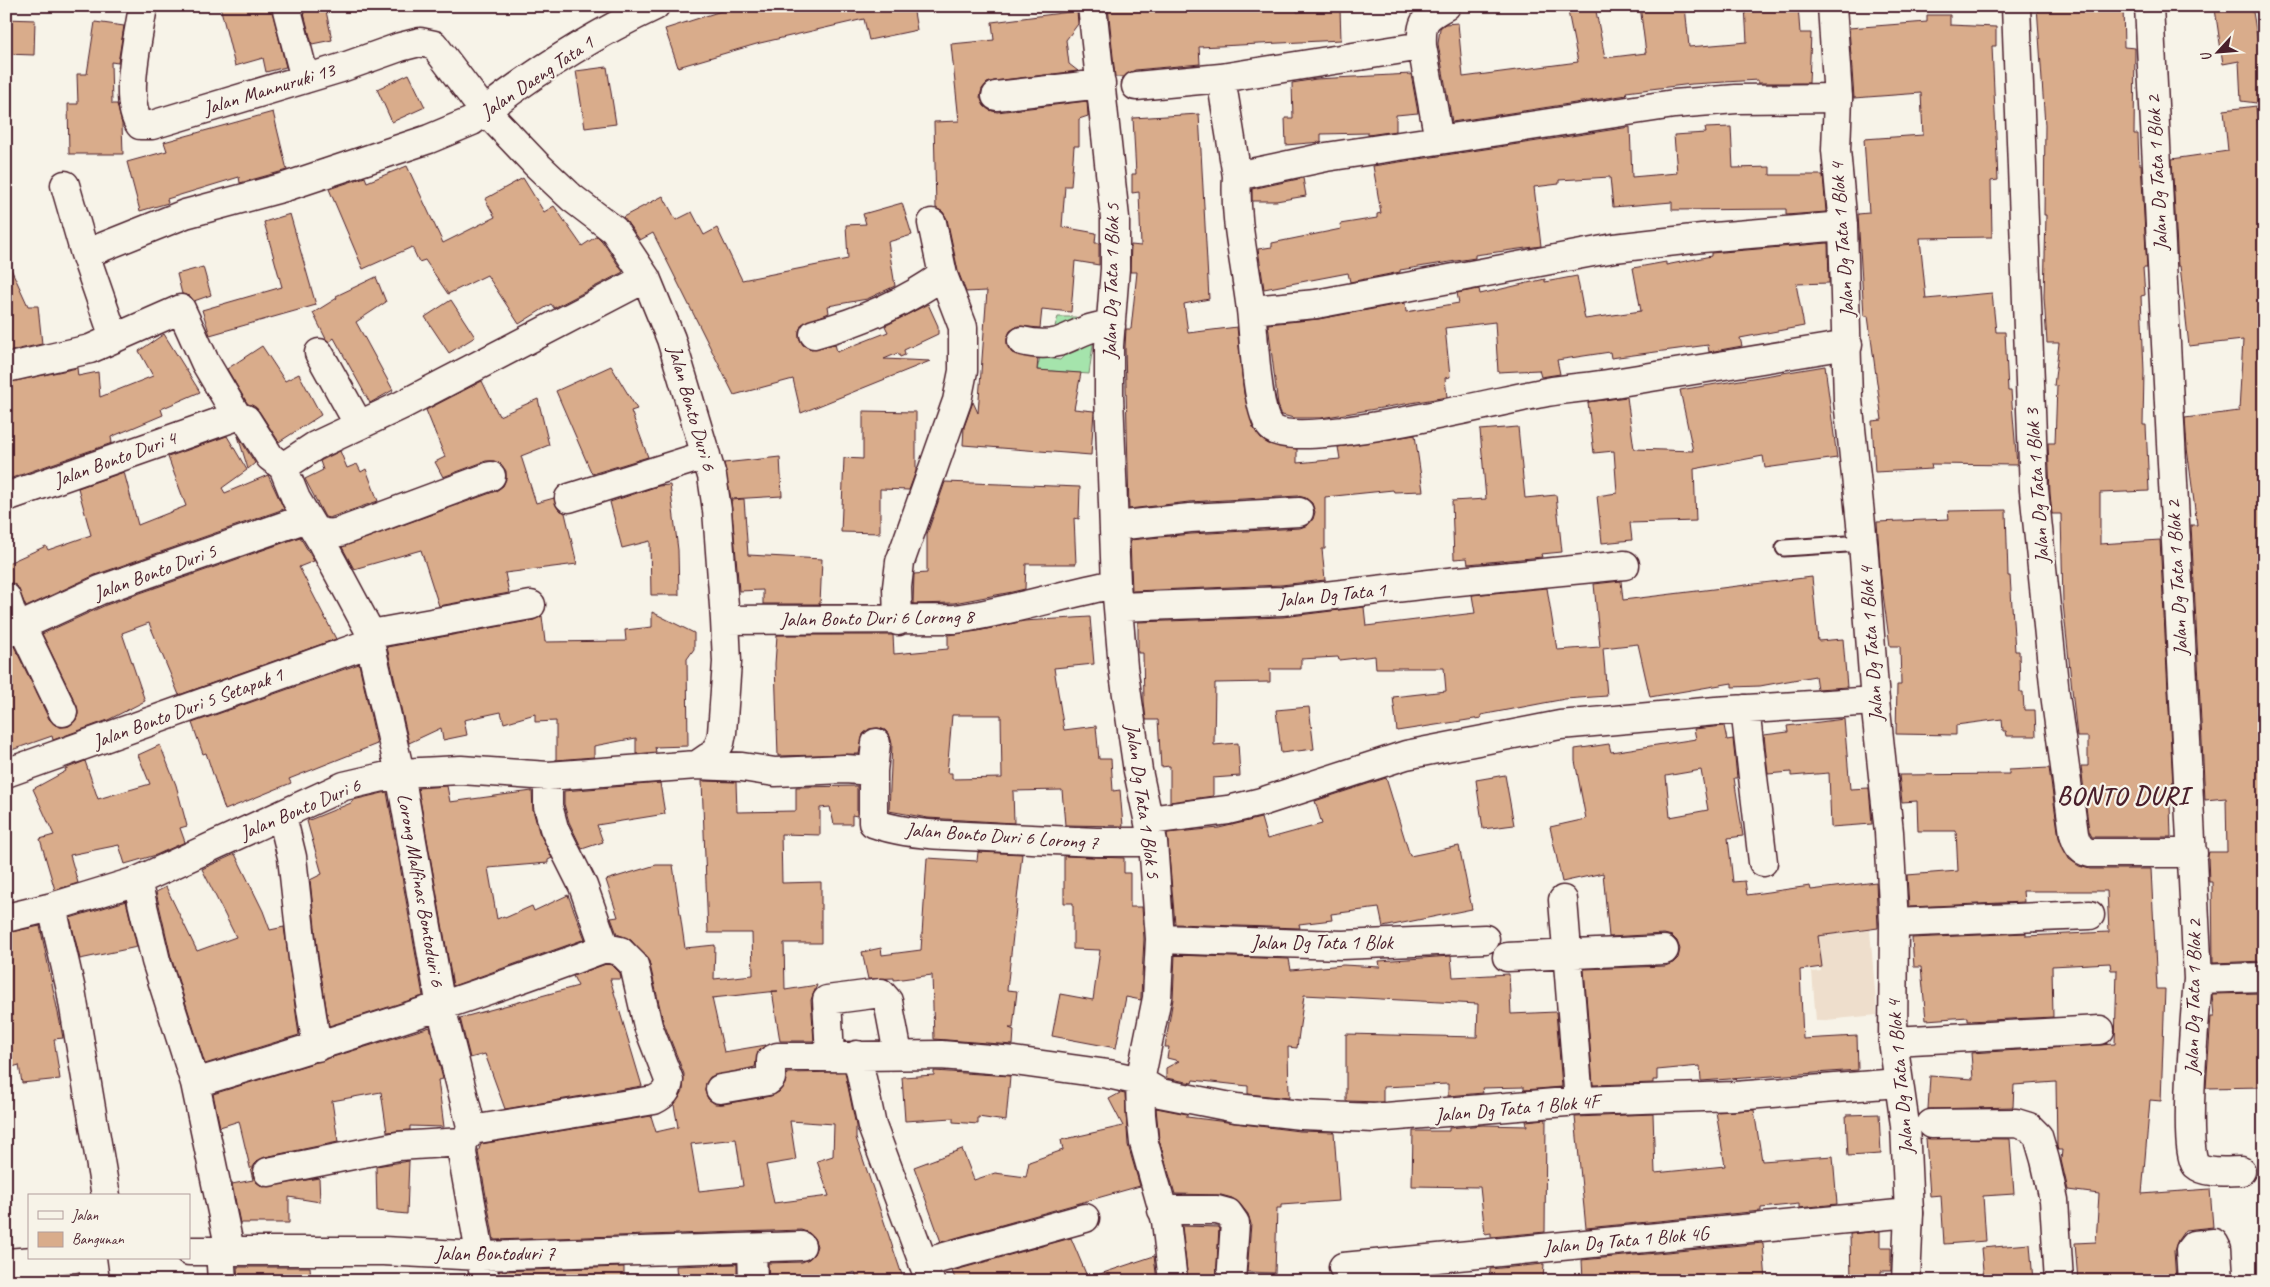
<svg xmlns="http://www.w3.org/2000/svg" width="2270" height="1287" viewBox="0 0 2270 1287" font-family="Caveat,sans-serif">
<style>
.built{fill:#eedecc}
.green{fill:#a5e4ac;stroke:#78826c}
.building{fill:#d9ac8b;stroke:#4a1f2b;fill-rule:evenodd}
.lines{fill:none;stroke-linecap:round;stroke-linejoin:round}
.lane-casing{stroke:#4a1f2b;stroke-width:19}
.street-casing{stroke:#4a1f2b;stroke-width:31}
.secondary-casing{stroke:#4a1f2b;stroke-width:31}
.lane{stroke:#f7f3e8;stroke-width:15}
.street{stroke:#f7f3e8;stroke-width:28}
.secondary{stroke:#f7f3e8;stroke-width:28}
.labels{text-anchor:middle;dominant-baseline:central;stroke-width:4.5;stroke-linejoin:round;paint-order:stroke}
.street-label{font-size:20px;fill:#4a1f2b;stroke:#f7f3e8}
.district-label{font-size:25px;font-weight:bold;letter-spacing:1px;fill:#4a1f2b;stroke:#f7f3e8}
</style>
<rect width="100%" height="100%" fill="#f7f3e8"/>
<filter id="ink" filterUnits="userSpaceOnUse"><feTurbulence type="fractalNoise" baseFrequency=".02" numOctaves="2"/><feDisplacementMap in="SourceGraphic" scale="10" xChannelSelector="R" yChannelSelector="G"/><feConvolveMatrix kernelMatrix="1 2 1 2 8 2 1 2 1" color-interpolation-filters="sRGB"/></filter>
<g filter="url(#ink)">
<path class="built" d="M1870,930L1877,1015L1816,1021L1812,972L1821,971L1818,934Z"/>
<path class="green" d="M1058,317H1075L1096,323L1089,374L1037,370L1040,357L1060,360L1072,347L1065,329L1055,326Z"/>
<path class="building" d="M220,6H271L286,67L266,72L263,58L235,66Z
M302,6H325L332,40L312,44Z
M737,6H913L917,30L869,40L864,19L760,43L678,67L665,29Z
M1108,6H1296L1297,12L1340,9L1341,40L1199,47L1200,64L1135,70L1124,77H1115Z
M1567,6H1595L1605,58L1646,53L1640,6H1685L1689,47L1747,42L1745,6H1798L1800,33H1811L1809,83H1758V80L1692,84L1626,92L1627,95L1452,122L1438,44L1440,28L1445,24L1458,23L1463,77L1578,62Z
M2037,6H2123L2124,47L2135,48L2134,134H2138L2139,164H2141L2147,268H2143L2145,295L2141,296L2144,371L2143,425H2146L2149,491L2100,493V544L2160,540L2174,803L2170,804L2171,837H2092L2089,831L2081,766H2088V737H2077L2063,603L2061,514H2052L2050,493L2048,443H2055L2057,386H2054L2059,343H2047L2044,297L2046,215H2044L2045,125Z
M2234,6H2252L2264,78V104L2241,101L2239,61L2223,64L2215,9Z
M1077,11L1078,24L1066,40L1069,64L1078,71L994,81L987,83L982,89L980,97L984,106L989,110L997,112L1087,101L1088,116L1079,119V146H1074L1071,186H1065L1062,227L1096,233L1095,243H1099V265L1075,261L1071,312L1042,309L1040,328L1018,326L1010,331L1007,338V346L1012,353L1038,359L1037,370L1081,373L1074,409L1094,411L1091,455L963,445L964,427L973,402L978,413L987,291L966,292L958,271L947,219L943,212L936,208L934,122L959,121L951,44L994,40L992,22Z
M1927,15H1950V25L1996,27V46H1992L1998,180L1991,181L1992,237L1920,238L1926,299L1992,293L1996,332H2005L2008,391H2011L2017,465L1931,464L1932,469L1875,472L1872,421L1882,420L1868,316H1864L1858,214L1869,213L1864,139L1923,135L1921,93L1854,98L1849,28L1927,22Z
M6,19L35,20L34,55L6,54Z
M95,22L124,26L118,63L111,62L112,104H117L122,124L123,154H69L68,104H78L77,74H87Z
M607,67L616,124L585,128L576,71Z
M409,74L425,107L392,122L377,89Z
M1411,74L1418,113L1396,115V131L1368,135V133L1321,134V142L1286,145L1285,118H1293L1292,83L1316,79Z
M2256,106L2264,184V961L2213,963L2212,882H2209L2208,856L2209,852H2227L2226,798L2205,800L2191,525H2197L2187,448L2185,418L2239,411L2243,340L2189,346L2180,266H2178L2172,159L2228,151L2224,110Z
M273,112L287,170L240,183L239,177L167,199L168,203L140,211L127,162L167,151L164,142Z
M1199,114L1209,299L1184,304L1188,333L1237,327L1244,394L1253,427L1261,439L1269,444L1297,449V463L1340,459L1338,447L1415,435L1423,491L1394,492L1393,490L1325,497V549H1322L1325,580L1281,585L1132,591L1130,540L1191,534L1300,528L1308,525L1313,519L1315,512L1312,503L1306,498L1298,496L1189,502L1129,509L1125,347L1126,329H1131L1137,272H1130L1131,245L1141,246L1139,192L1132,193V174H1136L1133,118Z
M1630,127L1632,177L1677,173L1674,135L1706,133L1705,128L1731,127L1733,168L1770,167V175H1823L1826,212L1786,215V209L1672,210V202L1613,207L1610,177L1559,180V184L1534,187L1541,246L1475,255V258L1400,270V272L1350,282L1348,273L1264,289L1258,249L1272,247V243L1341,229L1340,224L1377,218V214L1381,213L1373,166Z
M407,166L443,243L495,217L485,199L523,178L544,212L554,206L582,246L597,236L602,241L623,272L554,308L551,304L519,324L487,275L448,294L425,260L419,262L412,247L363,269L329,189L365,177L367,182Z
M1303,178L1306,196L1276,201H1252V189Z
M663,196L676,220L692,212L704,235L717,228L742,280L848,259L846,225L866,224L863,214L902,203L912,235L888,242L895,286L867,299L828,306L829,313L802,324L799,331V338L803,345L811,349L835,344L837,352L888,332L885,326L928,304L938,326V334L904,350L905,355L900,357L898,353L884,359L930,361L801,413L793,379L734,395L653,233L640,240L623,217Z
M290,214L316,305L210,335L202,310L282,287L264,222Z
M1828,243L1829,283L1796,284L1804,326L1740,338L1742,346L1709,352L1708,345L1611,358L1610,352L1557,360L1560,374L1541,377L1539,370L1498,372L1495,322L1445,328L1450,377L1445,378L1447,397L1321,418H1294L1282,415L1278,405L1268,324L1319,319L1405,303L1406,312L1459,303L1457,293L1479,289L1480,294L1545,279V282L1577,276L1585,319L1641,311L1633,268L1666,262V265L1711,256V253Z
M6,258L28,306H38L42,344L6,352Z
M203,267L211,295L194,301L190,296L182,294L177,274Z
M376,277L386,302L356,322L393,390L370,403L334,338L329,342L326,339L313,313L337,298L336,296Z
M451,300L475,337L449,353L425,317Z
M164,334L200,392L161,409L163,415L111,437L112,443L6,480V383L77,368L78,376L98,372L100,397L153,376L139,351Z
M262,346L285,381L299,374L321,415L279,442L259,411L247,403L227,369Z
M611,366L637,409L631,411L648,457L592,474L556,391Z
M1825,366L1837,458L1765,468L1763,456L1694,469L1696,521L1630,523L1632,540L1602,543L1597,496L1617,493L1614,451L1594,453L1588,402L1627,397L1634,449L1693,451L1680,390Z
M482,381L499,416L538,399L549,445L521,456L536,503L554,498L558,509L565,513L577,564L505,573L509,593L439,606L421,550L354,569L342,547L496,491L503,486L506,479V471L501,464L494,461H486L443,477L435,462L445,457L426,410Z
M863,411L916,412V471L909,490L880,489V533L841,532L844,458L863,459Z
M1518,427L1525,498L1556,495L1562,552L1541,554L1542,557L1468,564L1467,558L1454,559L1452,501L1486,499L1480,430Z
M227,436L247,470L222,488L225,493L268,475L284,509L95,575L26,607L17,586L6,582V564L46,546L48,550L91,535L78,488L124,472L138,525L186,506L168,457Z
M238,436L255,463L248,469Z
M340,451L347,468L357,464L361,472L366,469L378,501L329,518L325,517L305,479L323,470L320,461Z
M780,457L782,496L731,499L724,463Z
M945,482L1080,487L1079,519L1074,518L1076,564H1026L1025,589L1012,592L954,603L913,604L914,574L927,573V534Z
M670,485L678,550L679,595H651L650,541L622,548L610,502L658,486Z
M744,499L748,555L822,559L820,604H763V590L739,591L731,500Z
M2006,510L2008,576H2010L2015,651H2019L2020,692H2023L2024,710H2035L2036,736H2007L2006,731H2003L2002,719L1956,725V735L1896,734L1897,685H1901L1900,646H1890L1881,579L1877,522L1949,519L1948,511Z
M300,537L314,561L299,567L336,639L179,695L149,623L122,633L145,701L108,720L53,740L52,736L6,752V649L14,646L49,719L55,725L61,727L69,726L76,720L78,714L77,706L42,634L106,605Z
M1812,577L1818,641L1843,639L1847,687L1817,689L1815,676L1760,686L1732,687V683L1650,697L1638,644L1603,648L1607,696L1565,699L1481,715V718L1397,731L1393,697L1446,691L1444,668H1376L1375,656L1339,660L1338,657L1301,659V669H1270V682L1215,683L1214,745L1238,743L1240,776L1213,778V796L1170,802V766L1161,767L1158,720H1146L1144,701L1143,653H1138V622L1283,617L1364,607L1366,626L1475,613L1472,595L1547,588L1557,650L1600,647L1594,584L1621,581L1623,600Z
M652,612L694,633V649L687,659L688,746L655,747L656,752L636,754V738L594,746V757L556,760V721L535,722V714L504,723L501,712L464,720L467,735L443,740L441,728L409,743L387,647L534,620L542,616L545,642L626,641L625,630L652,627Z
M1090,617L1094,664L1054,668L1064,730L1096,726L1099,759H1111L1113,791L1120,790L1123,826L1065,825L1062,790L1013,791L1014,823L928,818L889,811L892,744L890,736L885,730L878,728L869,729L863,734L859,754L778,756L775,664L777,635H893L894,654L948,649V635L978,631L1024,621ZM952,715H1001L1002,778L952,779V773H947Z
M359,664L377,744L289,779L291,783L225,810L206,753L203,754L192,723Z
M1309,707L1314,749L1281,753L1276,710Z
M1844,719L1850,789L1869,788L1872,824L1831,827L1829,773L1791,776V772L1768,774L1764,735L1788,732L1787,726Z
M1724,726L1727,740L1733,739L1737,778H1734L1743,836L1728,838L1733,882L1745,881L1747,895L1810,886L1811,890L1876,882L1878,928L1818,936L1822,967L1800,970L1803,1039L1857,1036L1858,1070L1701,1081L1700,1066L1657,1070V1080H1653V1083L1593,1085L1584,969L1665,966L1673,963L1678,958L1680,949L1677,941L1672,936L1664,934L1609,937L1603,873L1562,882L1550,827L1586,819L1575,761V749L1609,744L1611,752L1696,739L1694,729ZM1701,770L1708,810L1670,817L1666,776Z
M160,745L176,785L187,826L180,828L185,842L156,855L125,864L119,845L70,855L78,883L55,890L40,839L54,835L33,789L66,771L65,769L85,761L98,799L150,784L138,755Z
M2049,768L2059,838L2069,859L2079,866L2090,869H2151L2157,989H2165L2161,1101L2150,1100L2142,1194L2210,1189L2213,1227L2185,1230L2178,1240L2174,1251L2176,1281H2078L2075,1243L2096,1242L2099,1194L2068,1190L2061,1160L2062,1150H2058L2057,1147L2056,1082L2014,1085L2013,1107L1928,1109L1930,1076L1973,1079L1971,1053L2115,1044L2117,970H2111L2110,963L2052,966L2053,1017L1968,1021V1017L1926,1020L1921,967H1914L1912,938L2026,933V936L2109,932L2107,891H2023L2024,902L1909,907L1907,875L1958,871L1956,831H1918L1917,801L1902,802L1899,775L2009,774V770Z
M1505,775L1514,825L1483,829L1476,780Z
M1386,778L1410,856L1459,846L1472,909L1383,927L1379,908L1331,914L1332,920L1299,924L1300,928L1175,924L1167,833L1219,828L1261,818L1267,839L1322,824L1315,801Z
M702,781L736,782L737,812L796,811V787L857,786V816L852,815V824H834L830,807L820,808V835L781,834L782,883L821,882V943H784L785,990L817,985L811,1000L814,1041H780L772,991H778L712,998L724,1052L766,1045L758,1052L755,1067L710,1077L706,1083L705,1091L708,1099L715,1104H723L771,1096L779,1092L785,1084L787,1073L845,1072L856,1126V1138L904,1281H858L855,1272L824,1281H769L768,1263L802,1262L809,1259L814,1254L817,1246L814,1238L809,1233L801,1230L494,1240L478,1152L481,1144L651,1116L656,1132L678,1127L674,1105L683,1091L684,1074L663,1021L649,961L631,940L617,934L611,918L618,917L606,880L656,865H673L685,948L715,945L714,979L753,975L752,933H708ZM790,1121L834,1124L833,1156L817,1161L829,1196L774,1203L766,1165L796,1160ZM736,1139L743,1186L699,1191L691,1144Z
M660,783L665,814L597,825L603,842L582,849L569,822L564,804V791Z
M447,786L450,802L532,791L533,810L539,832L552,858L548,860V863L488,868L497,919L504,916L505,918L532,906L534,911L568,895L585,939L453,986L418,788Z
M387,792L423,996L329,1026L318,956L310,880L322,874L307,821L351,803L353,800Z
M978,852L1022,854L1007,990L1017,991L1013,1028H1009L1014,1030L1013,1045L934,1039L932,975L894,980V978L868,979L862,952L881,948L882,955L921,950L927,858L977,861Z
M235,854L263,911L270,930L284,927L299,1035L205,1064L171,957L156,892L166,887L197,951L236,937L202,869Z
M1064,856L1124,858V873H1130V907H1142L1144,939L1141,996V1000L1126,997L1116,1048L1052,1036L1060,994L1093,1000L1100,950L1073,949V903H1064Z
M126,901L137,947L80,959L70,918Z
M40,926L61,1027L63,1038L54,1039L60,1079L22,1083L19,1065L6,1069V933Z
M1175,955L1289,959L1291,970L1343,965L1380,967L1379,961L1451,956L1453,977L1509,974L1511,1014L1556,1012L1562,1087L1524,1090V1087L1482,1088L1483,1093L1448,1096V1084L1383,1087V1102L1346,1101V1034L1477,1037L1478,1004L1304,995L1297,1048L1288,1047L1289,1098L1248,1094V1086L1193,1080L1192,1083L1166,1078V1068L1179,1061L1167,1058L1169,1047H1165L1173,999Z
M606,964L612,965L620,973L621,979H610L642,1086L505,1109L485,1054L470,1058L460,1018L578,986L573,976Z
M2264,993V1087L2206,1088L2211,1017H2214L2212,994Z
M430,1027L443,1079L438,1080L444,1127L410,1126V1130L387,1132L381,1092L332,1101L338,1142L265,1157L257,1161L253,1167V1176L256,1182L263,1187L319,1178L320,1202L289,1197V1223H240L232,1184L253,1180L239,1121L220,1127L213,1094Z
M934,1071L1010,1076L1006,1121L978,1117V1124L953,1122V1118L905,1121L902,1077L934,1075Z
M1120,1093L1125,1094L1128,1145L1140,1186L941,1242L914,1167L962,1149L974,1180L995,1173L1026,1177L1029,1162L1063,1150L1061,1140L1123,1126L1109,1099Z
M1156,1108L1187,1114V1117L1299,1131L1334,1132L1339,1201L1281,1205V1208H1277L1275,1273L1247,1272L1251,1224L1248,1214L1240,1204L1232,1198L1221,1195L1175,1194L1159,1140Z
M1754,1110L1762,1161L1833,1156L1837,1204L1799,1208V1204L1761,1208V1211L1586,1228L1575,1117L1653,1114L1655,1173L1725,1166L1716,1112Z
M1879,1114L1881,1154L1848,1156L1846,1115Z
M1546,1119L1545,1232L1491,1237V1233L1485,1234L1480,1187L1412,1186L1413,1131H1449V1128L1483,1125L1527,1126L1526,1121Z
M1926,1138L2010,1139L2014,1194L1983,1196L1986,1241L1944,1244L1941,1195L1930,1196Z
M409,1161L407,1214L377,1211L376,1166Z
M1182,1226L1219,1227L1216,1281H1188Z
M1880,1231V1247H1891V1271H1881V1281H1851L1850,1234Z
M1071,1238L1089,1281H956L952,1271Z
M1763,1243L1766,1281H1583L1582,1260Z
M2030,1244L2033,1281H1984L1981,1248Z
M1154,1256L1157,1281H1092L1091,1277Z
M737,1264V1281H677L676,1266Z
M1544,1264L1543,1281H1490V1269Z
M237,1267H310L311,1281H238Z
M624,1267V1281H500L499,1271Z"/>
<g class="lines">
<defs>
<path id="lane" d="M1784,548L1863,543"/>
<path id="street" d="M143,6C139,36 122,100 140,125H152L341,68L400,47L420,42L434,45L478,103L536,164L572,198L614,230L646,278L671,339L712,476L717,510L725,620L727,662L722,733L720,743L713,754L697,765
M286,6L305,79
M1092,6L1115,218V269L1109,346V395L1116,584L1123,667L1138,771L1153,842L1160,939L1157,998L1140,1081L1141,1115L1144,1143L1166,1221L1173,1281
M2016,6L2034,490L2055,694L2074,834C2076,843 2080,851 2090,853H2193
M2149,6L2198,979C2196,1006 2182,1151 2196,1165C2206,1174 2228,1171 2241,1171
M1422,46C1421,21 1424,18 1446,6
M1221,78L1237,176L1326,157L1439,140
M1136,86L1221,78L1422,46L1439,140L1674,104L1736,99L1838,98
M996,96L1101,84
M1237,176C1234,221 1246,266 1251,310C1254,332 1256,418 1273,429C1304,450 1501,400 1547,392C1569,388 1592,387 1614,383C1692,371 1770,357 1848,345
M65,185L85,254L185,214L285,187L429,139L472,121L486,110
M85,254L110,326
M1251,310L1316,304L1614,248L1702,238L1843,226
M814,334C859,322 906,302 943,275
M1022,341C1034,344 1046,345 1058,342C1075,336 1092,324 1111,326
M319,353L359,425
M6,368L90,349L181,309L205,362L237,416
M283,467L315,446L402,405L646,278
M6,497L237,416L246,419L270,457L283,467L296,499L320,539L371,634L370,643L400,773L441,1007L472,1130
M569,498L706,455
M1115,526L1190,518L1299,512
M316,531L329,534L340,532L491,476
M6,597L17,629
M1118,607L1282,601L1438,583L1625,565
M725,620L955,619C1009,612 1062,594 1116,584
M898,621L897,587L900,562L957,401L963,371V327L943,275L932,223
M22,627L63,712
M6,633L100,590L307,518
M371,634L531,605
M1745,709L1763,862
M873,771L876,743
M6,773L370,643
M548,776V806L554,828L583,886L605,948
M282,816L292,857L303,958L317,1047
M1149,820L1228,810L1261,802L1406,755L1560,725L1716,711L1875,701
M137,881L156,961L195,1083L230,1250
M1563,900L1579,1101
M52,907L71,990L106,1196
M6,918L52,907L137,881L344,786L400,773L461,770L548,776L697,765L742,767L775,772L845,769L873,771V823C896,831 921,834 945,835L1096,842H1153
M1894,923L2090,915
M1160,939L1342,945L1485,939
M1507,957L1664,950
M2198,979L2264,977
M1893,1041L2100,1030
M830,1055L827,1000L881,993L888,1001L898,1054
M857,1055L872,1126L930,1281
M195,1083C333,1042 470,999 605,948
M720,1089L768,1081L771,1078V1060L777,1057L941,1055L1014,1061L1108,1074L1140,1081L1160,1093L1236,1108L1301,1115L1374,1118L1579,1101L1735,1096L1898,1083
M1931,1124L2016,1123L2029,1127L2038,1136L2045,1160L2054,1200L2059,1281
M472,1130L654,1100C664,1095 668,1091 669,1080L648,1026L634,965L620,951L605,948
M472,1130L463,1142L462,1153L485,1281
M268,1172L398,1146L463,1142
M1162,1210H1217L1228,1213L1235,1223L1231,1281
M752,1249L753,1281
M220,1250L222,1281
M189,1251H383L481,1256L801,1246
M92,1258L95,1281
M6,1263L75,1258
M923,1263L1085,1218
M1343,1267L1909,1213
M2192,1281L2190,1250L2194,1245L2214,1243L2217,1249L2219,1281"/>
<path id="secondary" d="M1832,6L1838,98L1836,150L1843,226L1848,400L1863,543L1875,701L1889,832L1894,923L1893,1041L1905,1125L1909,1213L1906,1281
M486,110C538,70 595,34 655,6"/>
</defs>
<use href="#lane" class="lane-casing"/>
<use href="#street" class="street-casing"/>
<use href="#secondary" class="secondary-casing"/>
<use href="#lane" class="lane"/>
<use href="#street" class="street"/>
<use href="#secondary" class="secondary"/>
</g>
</g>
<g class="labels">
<g class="street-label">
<text transform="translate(537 77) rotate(-34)">Jalan Daeng Tata 1</text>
<text transform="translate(269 89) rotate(-17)">Jalan Mannuruki 13</text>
<text transform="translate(2157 173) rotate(-93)">Jalan Dg Tata 1 Blok 2</text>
<text transform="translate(1842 240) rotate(-94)">Jalan Dg Tata 1 Blok 4</text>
<text transform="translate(1111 281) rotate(-89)">Jalan Dg Tata 1 Blok 5</text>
<text transform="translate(692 408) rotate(74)">Jalan Bonto Duri 6</text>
<text transform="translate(115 459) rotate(-20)">Jalan Bonto Duri 4</text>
<text transform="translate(2037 486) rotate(-94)">Jalan Dg Tata 1 Blok 3</text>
<text transform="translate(155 572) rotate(-20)">Jalan Bonto Duri 5</text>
<text transform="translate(2177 578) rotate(-93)">Jalan Dg Tata 1 Blok 2</text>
<text transform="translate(1332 595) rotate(-6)">Jalan Dg Tata 1</text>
<text transform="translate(877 618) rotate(-1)">Jalan Bonto Duri 6 Lorong 8</text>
<text transform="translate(1871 644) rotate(-94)">Jalan Dg Tata 1 Blok 4</text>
<text transform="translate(188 708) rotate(-20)">Jalan Bonto Duri 5 Setapak 1</text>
<text transform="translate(1143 801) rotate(82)">Jalan Dg Tata 1 Blok 5</text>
<text transform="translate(300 809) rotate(-23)">Jalan Bonto Duri 6</text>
<text transform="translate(1002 836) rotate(4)">Jalan Bonto Duri 6 Lorong 7</text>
<text transform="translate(421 890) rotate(80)">Lorong Malfinas Bontoduri 6</text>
<text x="1322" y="942">Jalan Dg Tata 1 Blok</text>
<text transform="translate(2193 997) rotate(-89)">Jalan Dg Tata 1 Blok 2</text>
<text transform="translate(1900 1077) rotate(-95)">Jalan Dg Tata 1 Blok 4</text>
<text transform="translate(1517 1108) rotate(-5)">Jalan Dg Tata 1 Blok 4F</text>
<text transform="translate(1626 1240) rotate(-5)">Jalan Dg Tata 1 Blok 4G</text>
<text x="495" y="1253">Jalan Bontoduri 7</text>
</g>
<g class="district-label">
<text x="2123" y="796">BONTO DURI</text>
</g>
</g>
<rect width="2270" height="1287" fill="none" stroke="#f7f3e8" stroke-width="25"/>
<rect x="12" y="12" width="2245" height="1262" fill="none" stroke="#4a1f2b" stroke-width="2" filter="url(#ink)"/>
<rect x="28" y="1194" width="162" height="65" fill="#f7f3e8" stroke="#b29e9c"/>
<rect x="38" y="1211" width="25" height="8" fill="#f7f3e8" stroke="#b29e9c"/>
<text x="72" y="1220" font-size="15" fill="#4a1f2b">Jalan</text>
<rect x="38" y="1232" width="25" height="15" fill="#d9ac8b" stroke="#b29e9c"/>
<text x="72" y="1244" font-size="15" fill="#4a1f2b">Bangunan</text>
<g transform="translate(2218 52) rotate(244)" stroke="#f7f3e8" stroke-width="4" paint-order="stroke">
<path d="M0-4L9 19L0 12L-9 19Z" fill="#4a1f2b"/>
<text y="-8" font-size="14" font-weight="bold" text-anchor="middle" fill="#4a1f2b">U</text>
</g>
</svg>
